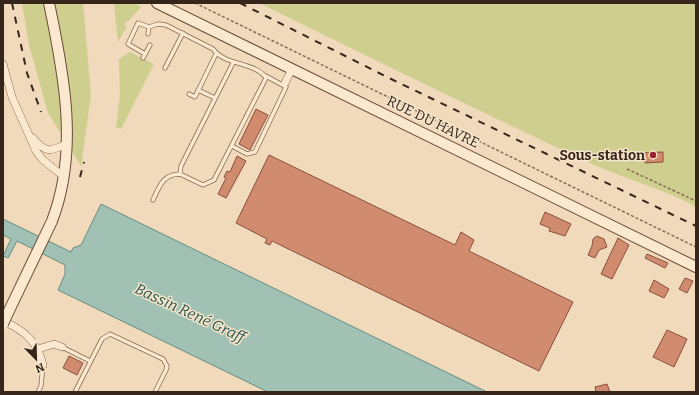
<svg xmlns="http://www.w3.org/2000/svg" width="699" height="395" viewBox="0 0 699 395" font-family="Bitter,serif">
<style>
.green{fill:#cece8f}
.water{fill:#a0c1b3;stroke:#678e80}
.building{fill:#d18c6f;stroke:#894f39}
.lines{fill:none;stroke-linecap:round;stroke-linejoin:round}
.service-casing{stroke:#886a54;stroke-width:5}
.minor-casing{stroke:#886a54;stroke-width:8}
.secondary-casing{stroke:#6a4b38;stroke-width:12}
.path{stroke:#886a54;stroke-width:1.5;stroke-dasharray:3 2;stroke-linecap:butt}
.service{stroke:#fbe9cf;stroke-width:3.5}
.minor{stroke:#fbe9cf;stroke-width:7}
.secondary{stroke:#fbe9cf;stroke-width:10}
.rail{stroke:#36251a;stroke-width:2;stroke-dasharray:7 7;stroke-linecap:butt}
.secondary-bridge-casing{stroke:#6a4b38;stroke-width:12;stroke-linecap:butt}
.secondary-bridge{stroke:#fbe9cf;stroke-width:10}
.poi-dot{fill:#9a2130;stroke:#f7e5cb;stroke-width:1.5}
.labels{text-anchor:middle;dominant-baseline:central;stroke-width:3;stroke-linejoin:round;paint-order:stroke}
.street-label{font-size:14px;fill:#36251a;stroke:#f7e5cb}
.poi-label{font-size:14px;font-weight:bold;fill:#36251a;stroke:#f7e5cb;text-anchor:end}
.water-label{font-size:15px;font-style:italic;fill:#28574f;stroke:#f7e5cb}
</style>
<rect width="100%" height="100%" fill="#f0dabb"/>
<path class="green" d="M22,3H83L91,95L81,166L48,113L29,45Z
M114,3H135L141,7L128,22L126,21L124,25L127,26L118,42Z
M259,3H696V207C662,188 624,179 590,163C479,111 369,57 259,3Z
M130,52L154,64L121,129L116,127L120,95L119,59Z"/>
<path class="water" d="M101,204L487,392H268L58,290L65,274V265L17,241L8,258L3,256L11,239L3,235V219L71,252L73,248L81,245Z"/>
<path class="building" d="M256,109L268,115L250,150L239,144Z
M663,152V162L645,163L646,161H643V153Z
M269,155L455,245L461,232L474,240L469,251L573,302L539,371L272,241L270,245L265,243L267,239L236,223Z
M237,156L246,161L226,198L218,194L226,178L224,177L227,171L230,172Z
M545,212L571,224L565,236L549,231L550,228L540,224Z
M597,236L604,239L607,247L599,250L595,258L588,255L592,246L593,239Z
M618,238L629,245L612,279L601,274Z
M647,254L668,263L665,268L645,258Z
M685,278L693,281L687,293L679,289Z
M654,280L669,289L664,298L649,291Z
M667,330L687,339L674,367L653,357Z
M69,356L83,363L77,375L63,368Z
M607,384L610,392H596L595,387Z"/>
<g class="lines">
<defs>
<path id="service" d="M148,34L149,27
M145,54L128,44L138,23L149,27L158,24L166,25L213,49C225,66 256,62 266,78L214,180L203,185L180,174C163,174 159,187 153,200
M143,58L150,45
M165,68L183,33
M198,90L215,98
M189,94L195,97L216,54
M232,146L247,154L255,152L286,87L264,75
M180,174L181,166L233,63
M62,347L90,361
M38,392L41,386L43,365
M75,392L102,339L110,334L163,359L167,366L166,370L155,392"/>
<path id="minor" d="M3,64L12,97L36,151L43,160L63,176
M285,83L292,69
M33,138C45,153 50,152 66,144
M3,321C24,330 38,342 43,365
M38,349L54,344L62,347"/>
<path id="secondary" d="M157,3L696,267
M6,317L52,221C79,151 64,74 49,3"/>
</defs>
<use href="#service" class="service-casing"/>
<use href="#minor" class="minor-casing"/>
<use href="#secondary" class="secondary-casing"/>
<path class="path" d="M195,3L696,247
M627,169L696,201"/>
<use href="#service" class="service"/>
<use href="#minor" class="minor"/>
<use href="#secondary" class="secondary"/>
<path class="rail" d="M12,3L27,73L41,112
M240,3L387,77L696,226
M80,177L84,162"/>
<defs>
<path id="secondary-bridge" d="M3,324L6,317"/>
</defs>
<use href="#secondary-bridge" class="secondary-bridge-casing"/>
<use href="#secondary-bridge" class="secondary-bridge"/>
</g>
<circle class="poi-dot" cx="653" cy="155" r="4"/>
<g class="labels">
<g class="street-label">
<text transform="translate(433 122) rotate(26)">RUE DU HAVRE</text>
</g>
<g class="poi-label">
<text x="645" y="155">Sous-station</text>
</g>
<g class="water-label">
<text transform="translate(190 313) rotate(25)">Bassin René Graff</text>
</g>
</g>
<rect width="699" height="395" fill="none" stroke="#36251a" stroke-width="8"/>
<g transform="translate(36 359) rotate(157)" stroke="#f7e5cb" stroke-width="3" paint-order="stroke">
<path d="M0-3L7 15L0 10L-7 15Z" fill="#36251a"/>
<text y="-6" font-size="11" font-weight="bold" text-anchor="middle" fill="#36251a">N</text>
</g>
</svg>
